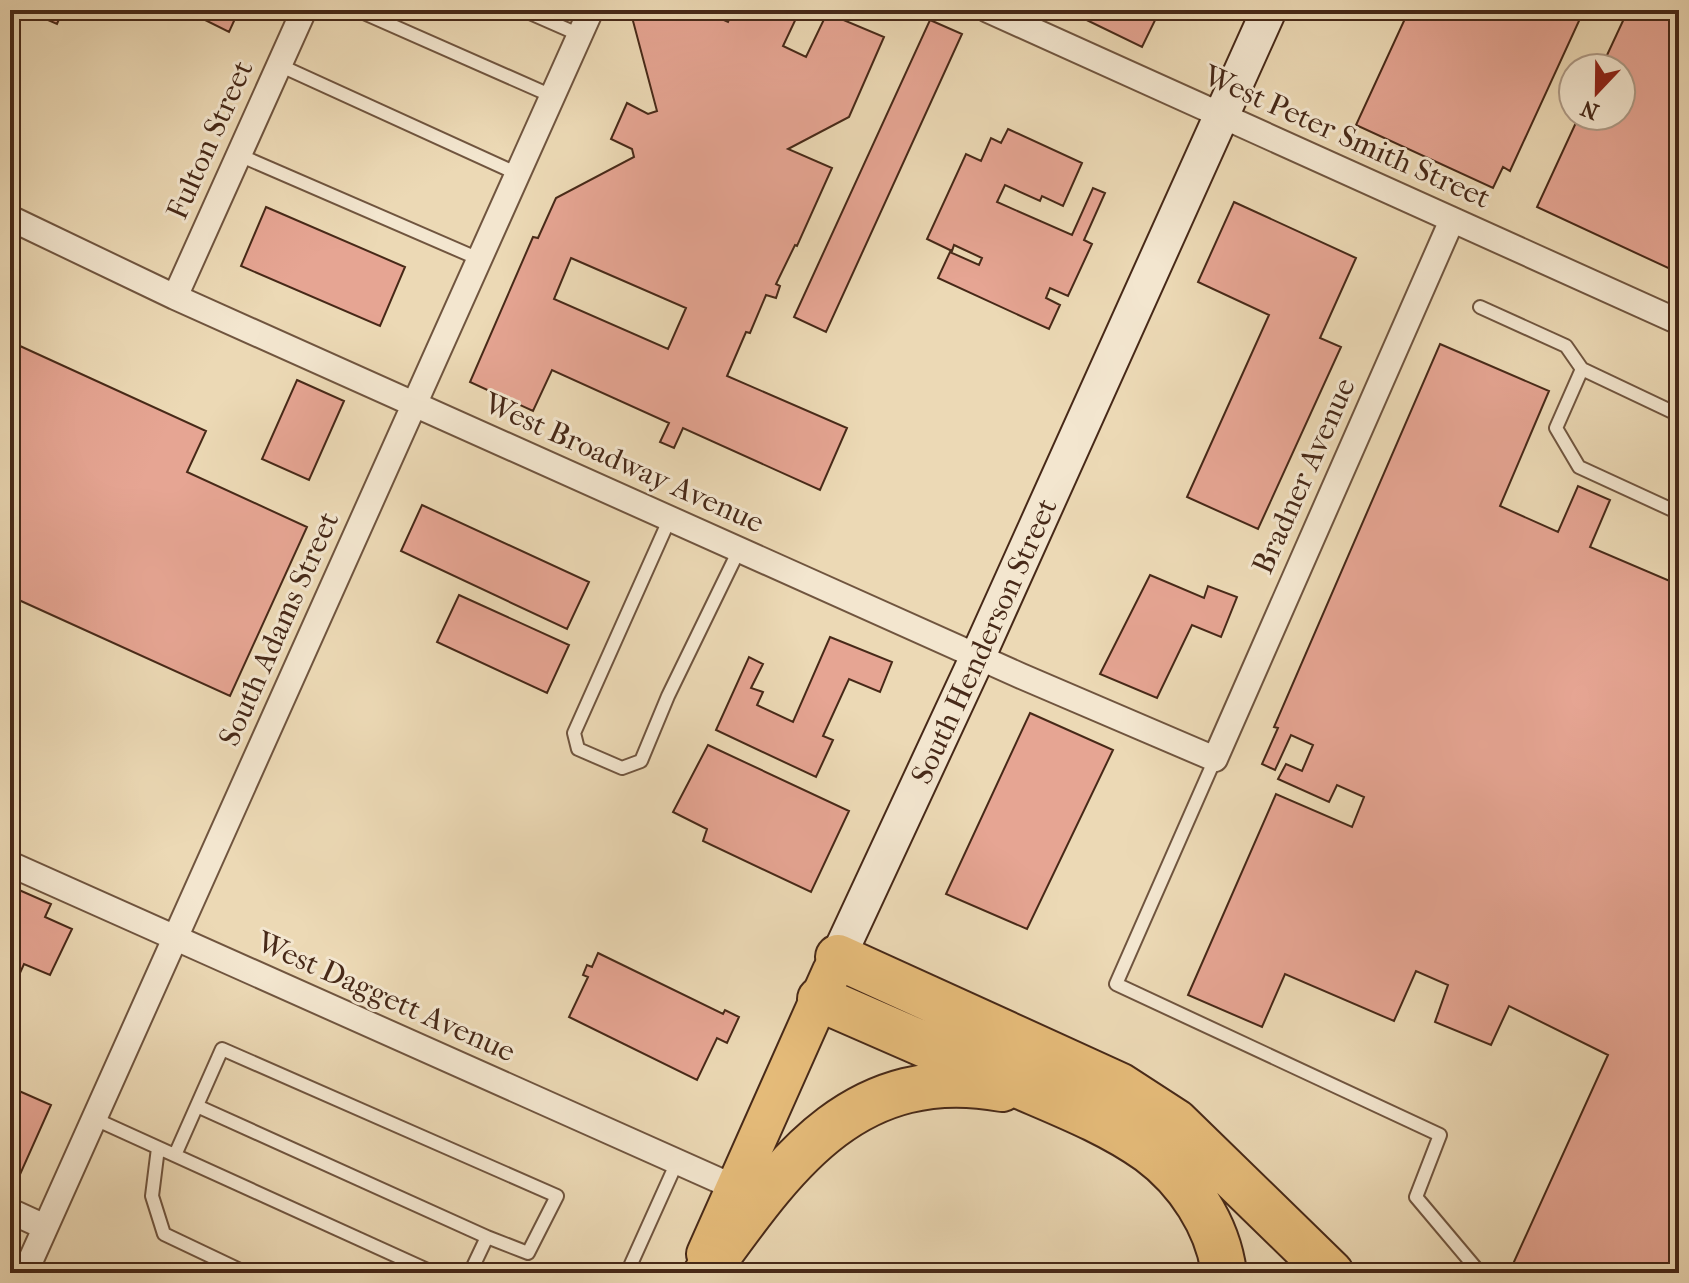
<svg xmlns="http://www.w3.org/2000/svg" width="1689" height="1283" viewBox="0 0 1689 1283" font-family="'IM FELL French Canon',serif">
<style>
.building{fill:#e6a593;stroke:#472918;stroke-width:2;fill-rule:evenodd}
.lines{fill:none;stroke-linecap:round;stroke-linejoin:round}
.lane-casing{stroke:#70553f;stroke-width:16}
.street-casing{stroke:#70553f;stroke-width:28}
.secondary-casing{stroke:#472918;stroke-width:38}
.primary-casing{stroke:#472918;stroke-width:42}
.highway-casing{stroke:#472918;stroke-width:48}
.lane{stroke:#f3e6cf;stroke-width:12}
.street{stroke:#f3e6cf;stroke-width:24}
.secondary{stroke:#f3e6cf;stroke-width:34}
.primary{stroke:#e6bc7a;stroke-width:38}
.highway{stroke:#e6bc7a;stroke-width:44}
.labels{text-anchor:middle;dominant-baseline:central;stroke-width:6;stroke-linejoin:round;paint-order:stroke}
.street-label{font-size:30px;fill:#472918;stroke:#f3e6cf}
</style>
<rect width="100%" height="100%" fill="#ecd9b5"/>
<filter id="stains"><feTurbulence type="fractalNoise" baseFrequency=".0025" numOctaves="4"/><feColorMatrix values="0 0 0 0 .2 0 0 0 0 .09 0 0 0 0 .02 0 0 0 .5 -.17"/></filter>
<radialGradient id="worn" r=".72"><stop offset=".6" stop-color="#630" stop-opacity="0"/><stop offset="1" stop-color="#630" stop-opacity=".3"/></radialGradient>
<path class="building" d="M25,10H63L57,24Z
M185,10H239L229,32Z
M639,10H709L708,13L728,22L733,10H800L783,46L806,57L827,13L884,37L849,117L788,149L832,168L797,246L795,245L776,284L780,286L776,298L766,295L750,333L746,332L727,376L847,428L820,490L683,428L674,448L660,442L669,423L552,370L533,411L470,382L533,237L538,238L556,198L634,157L632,149L611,139L627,103L648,114L657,111L633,21ZM571,258L686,308L668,349L554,299Z
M1066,10H1160L1142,47Z
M1409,10H1584L1510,171L1503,167L1493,188L1356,125Z
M1628,10H1679V273L1537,207L1579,116H1621V68H1601Z
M930,20L962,34L826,332L794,317Z
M1008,129L1082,163L1063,206L1042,196L1040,201L1005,185L997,202L1072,235L1093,188L1105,193L1084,240L1092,244L1068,296L1050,288L1046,298L1060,305L1049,329L938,278L950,252L979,265L982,258L954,245L952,251L927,239L966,154L981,161L991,138L1001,143Z
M1234,202L1356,258L1320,338L1341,347L1258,529L1187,497L1269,315L1198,282Z
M266,207L405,267L380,326L241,266Z
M1440,344L1549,391L1500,506L1558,532L1578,486L1610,500L1590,547L1672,582L1679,570V1273H1533L1513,1264L1608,1055L1509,1006L1491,1045L1435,1022L1448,985L1416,971L1394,1021L1285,974L1262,1027L1188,995L1276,794L1352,827L1364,797L1337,785L1329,802L1278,779L1286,764L1302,771L1313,745L1291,735L1275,770L1262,764L1278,728L1274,727Z
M20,346L206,431L187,472L307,527L230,696L10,596V367Z
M297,380L344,401L309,480L262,459Z
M422,505L589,582L567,629L401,551Z
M1150,575L1204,598L1208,586L1237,597L1221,637L1192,625L1157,698L1100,674Z
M459,595L569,645L547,693L437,642Z
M830,637L892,662L880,692L849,679L823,736L833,740L816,777L716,730L749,657L763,664L751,688L763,692L757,705L793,722Z
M1030,713L1113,750L1027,929L946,894Z
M708,745L849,811L811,892L703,841L707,829L673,812Z
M10,886L51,904L45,917L72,929L50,975L24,964L10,995Z
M598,953L723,1014L725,1010L739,1017L727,1043L717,1038L697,1080L569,1017L588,977L583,975L587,965L592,967Z
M10,1087L51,1105L18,1179L10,1175Z"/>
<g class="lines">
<defs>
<path id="lane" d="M357,10L552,96
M523,10L580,35
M279,65L518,174
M239,155L479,259
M1480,307L1566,346L1582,369
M1679,415L1582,369L1556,428L1579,467L1679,513
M670,518L574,733L578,749L622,768L641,761L668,696L739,550
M1215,759L1116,984L1440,1135L1416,1197L1480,1273
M197,1106L487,1237
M95,1119L434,1273
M158,1148L152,1196L164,1234L246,1273
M175,1155L222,1049L557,1196L528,1253L487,1237L470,1273
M627,1273L677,1162"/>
<path id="street" d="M988,10L1679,322
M10,218L175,297L1021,676L1215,759L1452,220
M175,297L304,10
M10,864L736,1188
M10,1211L45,1227
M25,1273L591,10"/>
<g id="secondary">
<path id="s1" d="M838,957L978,656L1269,10"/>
</g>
<path id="primary" d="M706,1254L832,971"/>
<path id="highway" d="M838,957L1119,1085L1176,1122L1331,1273
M820,999C886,1028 952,1057 1017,1085C1061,1104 1110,1123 1149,1151C1187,1179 1218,1225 1224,1273
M706,1273C783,1167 852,1062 1002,1089"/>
</defs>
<use href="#lane" class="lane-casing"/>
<use href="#street" class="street-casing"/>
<use href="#secondary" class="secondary-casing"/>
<use href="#primary" class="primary-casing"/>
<use href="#highway" class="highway-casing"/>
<use href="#lane" class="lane"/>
<use href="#street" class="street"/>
<use href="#secondary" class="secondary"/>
<use href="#primary" class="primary"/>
<use href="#highway" class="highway"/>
</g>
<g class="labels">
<g class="street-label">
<text transform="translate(1347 137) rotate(24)">West Peter Smith Street</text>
<text transform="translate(210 140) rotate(-66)">Fulton Street</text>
<text transform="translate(624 463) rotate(24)">West Broadway Avenue</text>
<text transform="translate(1304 476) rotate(-66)">Bradner Avenue</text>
<text transform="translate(279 629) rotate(-66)">South Adams Street</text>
<text stroke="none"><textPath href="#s1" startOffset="348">South Henderson Street</textPath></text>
<text transform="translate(386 997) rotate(24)">West Daggett Avenue</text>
</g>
</g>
<rect width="1689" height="1283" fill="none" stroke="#ecd9b5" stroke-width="40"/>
<rect x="12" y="12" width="1665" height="1259" fill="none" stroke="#472918" stroke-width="4"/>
<rect x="20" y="20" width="1649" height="1243" fill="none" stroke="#472918" stroke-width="2"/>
<g transform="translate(1597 92) rotate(202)"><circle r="38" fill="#f3e6cf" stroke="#ae9a86" stroke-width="2"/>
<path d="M0-6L14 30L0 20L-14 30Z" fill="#8f2418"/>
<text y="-12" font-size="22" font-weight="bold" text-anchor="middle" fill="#472918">N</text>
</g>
<rect width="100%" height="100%" filter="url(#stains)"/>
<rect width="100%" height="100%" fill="url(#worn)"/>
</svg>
